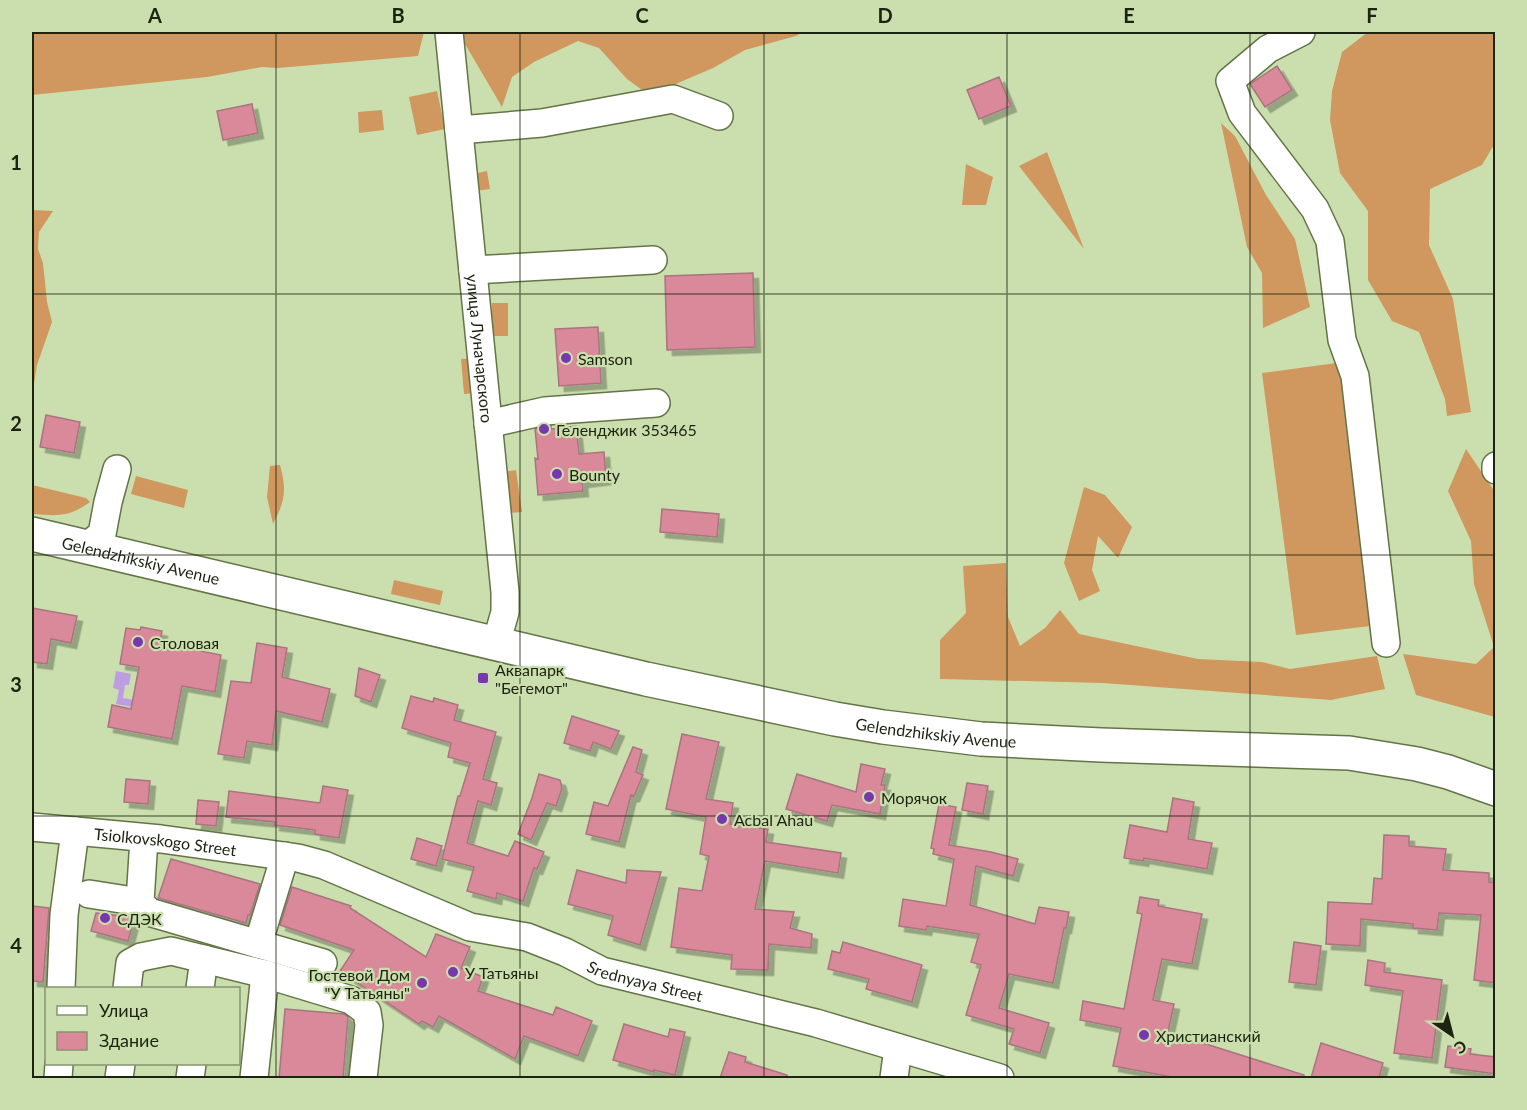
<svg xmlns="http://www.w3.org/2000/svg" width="1527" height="1110" viewBox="0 0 1527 1110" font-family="Lato,sans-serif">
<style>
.forest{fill:#d0975e}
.water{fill:#be9ee2}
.building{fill:#d9899a;stroke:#a9747f;stroke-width:1.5;filter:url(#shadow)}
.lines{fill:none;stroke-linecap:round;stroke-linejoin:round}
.minor-casing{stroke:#637447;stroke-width:30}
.major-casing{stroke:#637447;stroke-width:36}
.minor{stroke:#fff;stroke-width:27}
.major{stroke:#fff;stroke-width:33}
.grid{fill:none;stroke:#1c2310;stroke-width:1.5;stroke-opacity:0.55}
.poi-dot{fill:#7838ad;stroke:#cbdfae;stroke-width:2}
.labels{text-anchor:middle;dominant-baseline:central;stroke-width:4.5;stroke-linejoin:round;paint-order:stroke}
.street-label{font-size:16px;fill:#1c2310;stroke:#cbdfae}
.poi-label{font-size:16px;fill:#1c2310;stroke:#cbdfae;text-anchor:start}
.neatline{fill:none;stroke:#1c2310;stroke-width:2}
.grid-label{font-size:20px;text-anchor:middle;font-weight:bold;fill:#1c2310}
</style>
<defs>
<filter id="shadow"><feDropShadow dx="5.5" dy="5.5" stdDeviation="0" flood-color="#0004"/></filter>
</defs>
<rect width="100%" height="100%" fill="#cbdfae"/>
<path class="forest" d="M32,32H424L418,56L278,68L262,67L207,77L32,95Z
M458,32H804L796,36L745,50L713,68L671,86L645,92L627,79L599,48L578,41L534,62L512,77L502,107Z
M1368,32H1495V143L1482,165L1430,189L1429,245L1453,299L1471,412L1447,416L1445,399L1419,332L1392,321L1368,280V211L1340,173L1330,120L1332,91L1342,52Z
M437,91L445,129L417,135L409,97Z
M382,110L384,130L359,133L358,112Z
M1221,123L1235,136L1266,195L1295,239L1310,307L1263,328L1262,273L1247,247Z
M1047,152L1084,249L1019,166Z
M966,164L993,177L986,205H962Z
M487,171L490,189L475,191L473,174Z
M32,210L53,211L39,232L38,249L43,263L47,302L52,322L37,365L32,396Z
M492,303H508V336H492Z
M476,358L479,393L464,394L461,359Z
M1344,362L1378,625L1296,635L1262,373Z
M1466,449L1495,492V717L1416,695L1403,654L1476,664L1494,647L1474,584L1471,541L1448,491Z
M280,465C287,491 285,501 273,524L267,497L270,466Z
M516,470L522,512L509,513L503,472Z
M136,476L188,490L184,508L131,494Z
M32,485L86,498L90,502C69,517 58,516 34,514L32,513Z
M1084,487L1105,495L1132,527L1118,558L1098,536L1092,570L1100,591L1079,601L1064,563Z
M1006,563L1008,617L1020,646L1045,628L1060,610L1079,634L1198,659L1262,662L1290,669L1377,656L1385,689L1331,700L1103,683L940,679V640L966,613L963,566Z
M394,580L443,591L440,605L391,594Z"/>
<path class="water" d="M116,671L131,674L129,685H125L123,698L134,700L132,707L116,704L119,690L113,688Z"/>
<path class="building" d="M1277,66L1292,90L1265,107L1250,84Z
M999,77L1011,106L979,119L967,90Z
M252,104L258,133L223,140L217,111Z
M753,273L755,347L667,350L665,276Z
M598,327L601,383L559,386L555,329Z
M46,415L80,422L74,453L40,447Z
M551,426V429L576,426L579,454L604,452L606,479L582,482L583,491L538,495L535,458L538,459L535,429Z
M662,509L719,514L717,537L660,532Z
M32,608L77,616L71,643L51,639L47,664L32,662Z
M141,627L162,631L160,643L221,655L215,692L182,686L172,739L108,727L112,705L131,709L139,667L120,664L126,628L140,630Z
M257,643L287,648L282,677L330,689L322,722L276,711L272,745L247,741L244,758L218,754L231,681L251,683Z
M359,668L380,675L371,702L355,696Z
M411,696L433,702L434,698L458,705L454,720L496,732L483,779L497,783L491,805L478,801L467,843L508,856L515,841L544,852L537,869L534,868L523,901L497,893L496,899L467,891L474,867L442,859L458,796H460L470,763L448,757L451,743L402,728Z
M572,716L619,731L611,749L593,742L590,751L564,743Z
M682,734L719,742L706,799L733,803L730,824L768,829L766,842L841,853L838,873L765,861L755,909L794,912L790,928L812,934L811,948L769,944L768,970L731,969L732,955L671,947L679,888L702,891L709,856L700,854L706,817L666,809Z
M633,747L642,750L636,772L643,775L634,796L631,795L619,842L586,834L594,802L608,806Z
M861,764L885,769L881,785H885L880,814L832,805L827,821L786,809L797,774L856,792Z
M539,774L560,780L562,788L556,806L547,803L531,840L518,834L532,798Z
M126,779L150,781L148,804L124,802Z
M967,783L988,786L983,814L962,810Z
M323,786L348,790L339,838L315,834V830L274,825L275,822L226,817L229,791L320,803Z
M1173,798L1194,802L1188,839L1212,843L1207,869L1144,858L1143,861L1124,858L1130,825L1167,832Z
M198,800L219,802L216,826L196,824Z
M939,804L956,807L949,845L991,852L1018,859L1013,876L976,866L970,905L1035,924L1039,907L1069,912L1066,928H1064L1053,983L1009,974L999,1008L1049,1023L1040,1053L1009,1044L1014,1029L966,1015L981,965L971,962L979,934L927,926L926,930L899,926L903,899L946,906L954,859L933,854L934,849L931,848Z
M1384,835L1409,836V846L1446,849L1443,870L1489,873V882L1496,883V983L1474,980L1481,915L1439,913L1437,930L1413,928V924L1361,919L1360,946L1326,944L1328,902L1372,904L1374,878L1382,879Z
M417,838L442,846L436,866L411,859Z
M171,859L260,884L250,915H248L246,923L158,898Z
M577,870L626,883L627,870L661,872L640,945L608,935L613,916L568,904Z
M292,887L351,906L350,908L426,957L436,934L470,947L461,968L483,977L478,991L553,1015L556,1007L592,1021L578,1056L524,1036L515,1059L439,1016L433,1027L422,1021L419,1024L340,971L354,950L280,925Z
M1140,897L1159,900L1158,906L1202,914L1192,964L1162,959L1153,1000L1174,1004L1168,1032L1304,1075V1078H1177L1113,1066L1121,1028L1080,1020L1083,1001L1124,1009L1142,914L1137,913Z
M32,906L49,908L43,982L32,981Z
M96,913L132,917L134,919L128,941L91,931Z
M843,942L922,965L912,1002L866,989L869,979L828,969L832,951L840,953Z
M1294,942L1321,946L1316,985L1289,982Z
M1368,960L1385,963L1384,972L1442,980L1432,1058L1394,1053L1403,991L1365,985Z
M285,1009L344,1014L348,1017L343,1078H279Z
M624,1024L668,1037L670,1029L685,1032L675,1075L654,1070V1072L613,1060Z
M1321,1043L1383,1063L1379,1078H1311Z
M1448,1046L1471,1049L1470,1054L1496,1057V1074L1445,1067Z
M729,1052L746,1057L745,1062L787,1075V1078H720Z"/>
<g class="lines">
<defs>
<g id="minor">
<path id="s1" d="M449,32L505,592V612L496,644"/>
<path d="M1301,32L1268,49L1230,81L1242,113L1315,209L1330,241L1342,340L1355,376L1386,643"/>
<path d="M459,130L542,123L673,99L719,116"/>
<path d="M473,270L653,260"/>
<path d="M488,424L545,411L656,403"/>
<path d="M1496,466V470"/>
<path d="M86,547L102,534L108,502L117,469"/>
<path id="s2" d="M32,827L161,839L298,858L324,865L470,927L527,937L565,952L602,971L816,1023L1000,1078"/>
<path d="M144,838L140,902L149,912L323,963"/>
<path d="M89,894L140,902"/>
<path d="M258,944L285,856"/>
<path d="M265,974L351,1000L367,1012L369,1025L363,1078"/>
<path d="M61,988L64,915L75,831"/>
<path d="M127,988L130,963L141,957L171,951L265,974L254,1078"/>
<path d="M200,988L204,959"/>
<path d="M58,1078L59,1064"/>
<path d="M119,1078L121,1064"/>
<path d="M190,1078L192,1064"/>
<path d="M894,1078L898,1048"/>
</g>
<g id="major">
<path id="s3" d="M32,534L646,679L835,719L883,727L981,739L1101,745L1349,753L1417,764L1448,772L1496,789"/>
</g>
</defs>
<use href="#minor" class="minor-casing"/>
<use href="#major" class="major-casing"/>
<use href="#minor" class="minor"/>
<use href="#major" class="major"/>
</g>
<path class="grid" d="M276,32V1078M520,32V1078M764,32V1078M1007,32V1078M1250,32V1078M32,294H1496M32,555H1496M32,816H1496"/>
<g class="poi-dot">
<circle cx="566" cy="358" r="6"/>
<circle cx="544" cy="429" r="6"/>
<circle cx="557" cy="474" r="6"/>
<circle cx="138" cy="642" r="6"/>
<rect x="477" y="672" width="12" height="12" rx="3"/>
<circle cx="869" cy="797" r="6"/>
<circle cx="722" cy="819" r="6"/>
<circle cx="105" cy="918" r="6"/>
<circle cx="453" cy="972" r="6"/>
<circle cx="422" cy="983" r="6"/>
<circle cx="1144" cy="1035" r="6"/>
</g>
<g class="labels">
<g class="street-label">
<text stroke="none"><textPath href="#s1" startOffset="318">улица Луначарского</textPath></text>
<text stroke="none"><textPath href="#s3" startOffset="112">Gelendzhikskiy Avenue</textPath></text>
<text stroke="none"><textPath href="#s3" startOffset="926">Gelendzhikskiy Avenue</textPath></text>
<text stroke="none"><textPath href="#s2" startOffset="134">Tsiolkovskogo Street</textPath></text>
<text stroke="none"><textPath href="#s2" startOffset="638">Srednyaya Street</textPath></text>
</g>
<g class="poi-label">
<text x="578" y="358">Samson</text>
<text x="556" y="429">Геленджик 353465</text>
<text x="569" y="474">Bounty</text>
<text x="150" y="642">Столовая</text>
<text x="495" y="669">Аквапарк<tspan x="495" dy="18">"Бегемот"</tspan></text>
<text x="881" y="797">Морячок</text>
<text x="734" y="819">Acbal Ahau</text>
<text x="117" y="918">СДЭК</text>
<text x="465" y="972">У Татьяны</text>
<text x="410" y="974" text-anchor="end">Гостевой Дом<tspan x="410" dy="18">"У Татьяны"</tspan></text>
<text x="1156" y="1035">Христианский</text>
</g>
</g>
<rect width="1527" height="1110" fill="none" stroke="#cbdfae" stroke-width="66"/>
<rect x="45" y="987" width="195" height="78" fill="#cbdfae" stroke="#85946f" stroke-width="1.5"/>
<rect x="57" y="1006" width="30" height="9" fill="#ffffff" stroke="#85946f" stroke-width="1.5"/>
<text x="99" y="1017" font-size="18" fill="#1c2310">Улица</text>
<rect x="57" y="1032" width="30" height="18" fill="#d9899a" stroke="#85946f" stroke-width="1.5"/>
<text x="99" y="1047" font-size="18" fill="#1c2310">Здание</text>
<g transform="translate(1452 1035) rotate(145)" stroke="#cbdfae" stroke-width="4.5" paint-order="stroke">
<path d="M0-4.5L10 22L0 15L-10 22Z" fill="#1c2310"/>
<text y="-9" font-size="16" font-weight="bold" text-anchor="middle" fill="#1c2310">С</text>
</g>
<rect x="33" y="33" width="1461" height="1044" class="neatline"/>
<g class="grid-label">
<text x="155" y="23">A</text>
<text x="398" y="23">B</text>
<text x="642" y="23">C</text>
<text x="885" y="23">D</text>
<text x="1129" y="23">E</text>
<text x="1372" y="23">F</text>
<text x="16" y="170">1</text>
<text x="16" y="431">2</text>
<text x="16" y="692">3</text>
<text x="16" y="953">4</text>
</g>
</svg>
